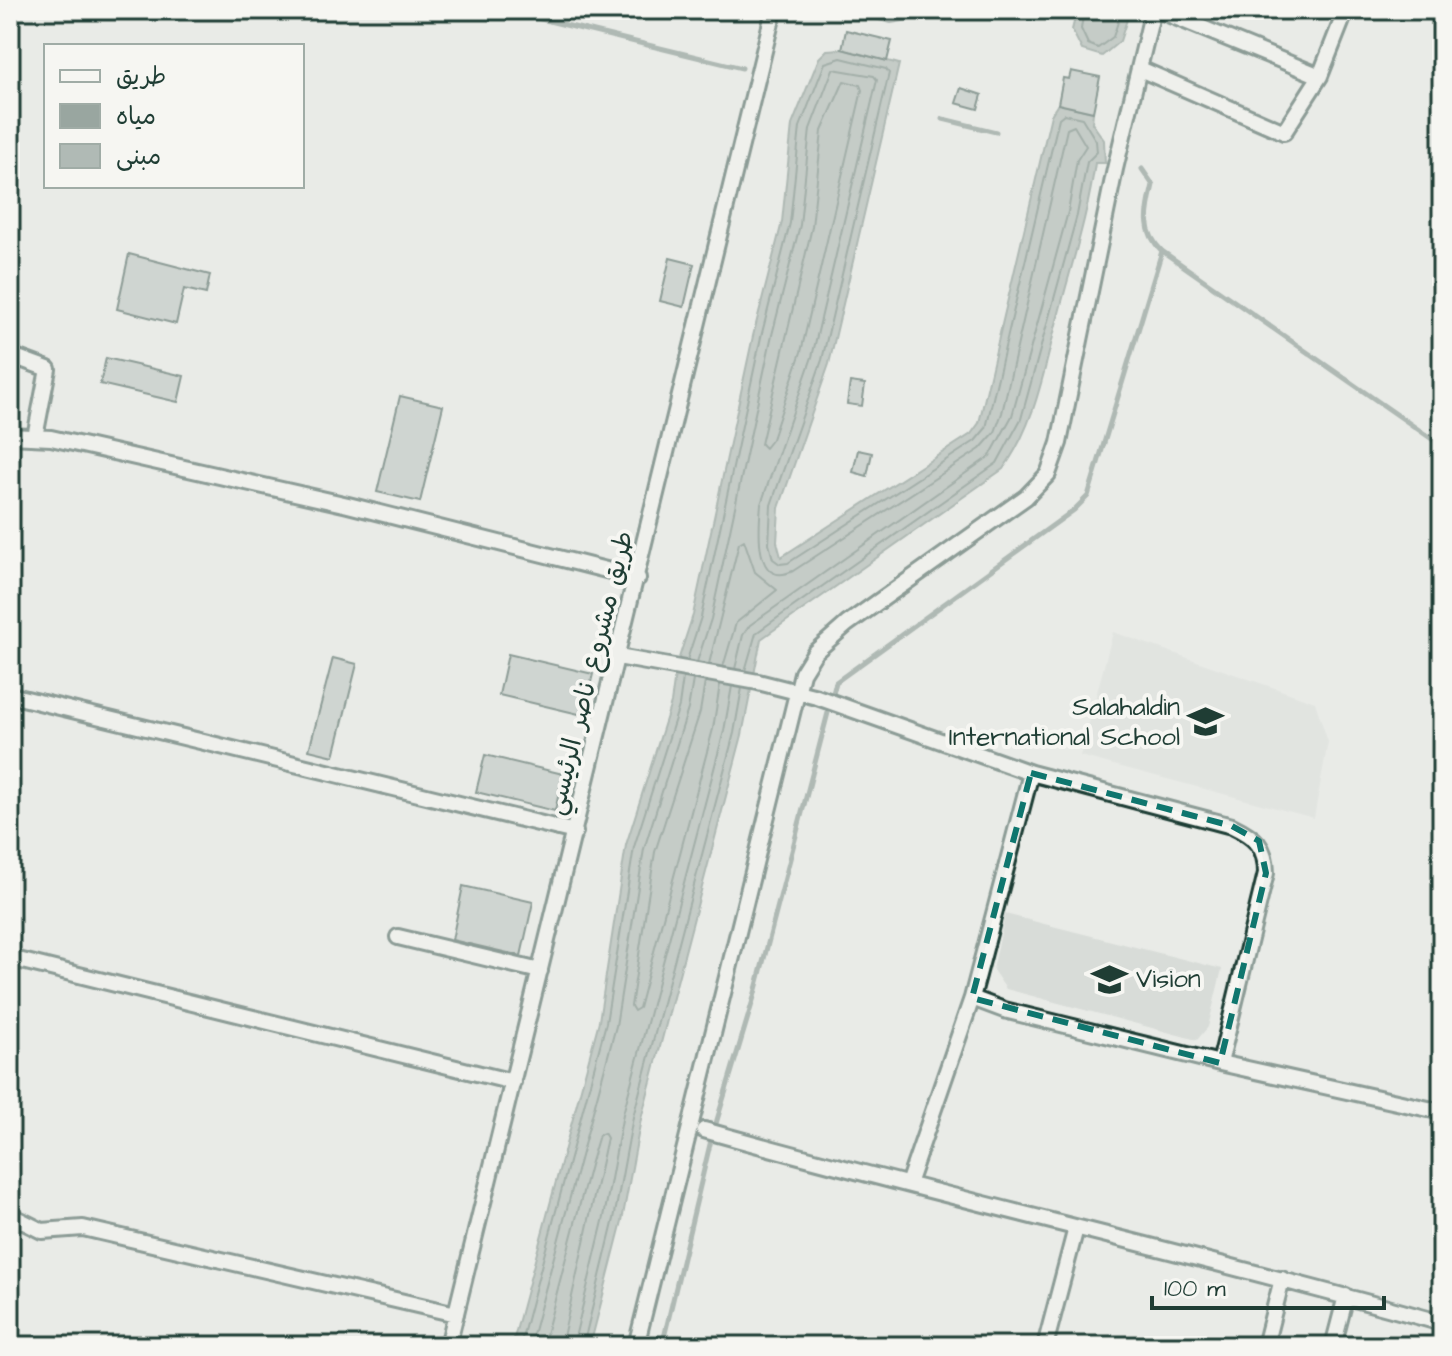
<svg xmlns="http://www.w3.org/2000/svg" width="1452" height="1356" viewBox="0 0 1452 1356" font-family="'Architects Daughter','Playpen Sans Arabic',sans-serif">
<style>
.built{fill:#d8dcd8}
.water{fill:#99a6a0;stroke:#687c75;stroke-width:2}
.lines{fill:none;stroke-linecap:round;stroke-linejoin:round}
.shore{stroke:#50675f;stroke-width:2}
.stream{stroke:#687c75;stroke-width:5}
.building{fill:#b0bab5;stroke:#1f3d34;stroke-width:2}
.minor-casing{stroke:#1f3d34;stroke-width:20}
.minor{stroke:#f6f6f2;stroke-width:14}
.marked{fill:none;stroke:#0f766e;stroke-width:6;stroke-dasharray:16 10;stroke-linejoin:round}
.labels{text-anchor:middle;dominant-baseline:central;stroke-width:8;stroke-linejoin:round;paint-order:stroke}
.street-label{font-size:26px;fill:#1f3d34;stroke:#f6f6f2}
.poi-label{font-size:26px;fill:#1f3d34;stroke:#f6f6f2;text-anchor:end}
</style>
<rect width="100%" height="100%" fill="#e9ebe7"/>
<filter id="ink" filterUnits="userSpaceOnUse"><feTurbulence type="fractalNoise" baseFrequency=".0125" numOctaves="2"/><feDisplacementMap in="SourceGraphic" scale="16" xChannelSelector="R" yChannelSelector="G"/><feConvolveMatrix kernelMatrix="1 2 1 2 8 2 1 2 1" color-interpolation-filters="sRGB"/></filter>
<g filter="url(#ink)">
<path class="built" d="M1113,632L1315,702L1328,742L1314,818L1080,756Z
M1005,914L1222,969L1208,1027L1197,1040L1006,989L993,970Z"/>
<path class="water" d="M839,10H914L909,20L891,23Z
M1077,10H1130L1120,41L1102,56L1082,50L1072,30Z
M842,49L899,64L829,364L779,508L777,542L781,557L971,434L979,423L1051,115L1058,104L1093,112L1092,123L1104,140L1105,163H1095C1088,214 1072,263 1059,313C1045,365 1036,424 1003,469L761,639L742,735L641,1119L622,1221L590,1346H512L599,1021L626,845L671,703L676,667L693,615L753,336L782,222L792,125L819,58L827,50Z"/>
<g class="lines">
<path class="shore" d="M1084,10L1081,29L1088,44L1098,48L1113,37L1122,10
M844,81L860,85L862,90L801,352L772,439L765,448L761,444L812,227L822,131Z
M687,660L701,617L761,337L790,223L800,127L825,63L841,58L886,69L889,73L822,360L771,505L769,544L773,559L780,564L788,563L975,441L986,428L1059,118L1064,114L1082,118L1096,141L1097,152L1087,162L1077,215L1021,419L997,463L756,633L745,671
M697,662L711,619L771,339L800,225L810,129L833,69L874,76L877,80L812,357L761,504C759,526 753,589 793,571L980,449L995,432L1002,413L1067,129L1074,126L1086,146L1077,160L1068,212L1012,416L990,456L750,625L743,635L735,669
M709,664L739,543L744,540L755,572L777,590L736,623L723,667
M705,682L700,712L655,852L631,1006L634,1011L639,1008L713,729L720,684
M520,1346L606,1023L634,847L679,706L683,678
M530,1346L616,1026L644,849L688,709L693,680
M543,1346L590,1165L599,1135L604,1133L607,1138L561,1346
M573,1346L604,1217L623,1114L724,731L732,686
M583,1346L614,1219L633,1117L734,733L742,688"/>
<path class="stream" d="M504,10L742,68
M943,119L996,132
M1142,169L1153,185C1147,210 1141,231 1162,251L1442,446
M662,1346L711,1140L754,997L836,682L1074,510L1088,496L1162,251"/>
</g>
<path class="building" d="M846,30L892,41L887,61L842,49Z
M1071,71L1100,77L1093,112L1058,104L1063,78L1069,79Z
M961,88L982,95L978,109L956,103Z
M129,254L210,275L206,294L184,289L176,324L117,309Z
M670,258L694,264L684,307L660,301Z
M106,358L184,376L178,402L100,384Z
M850,382L865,384L862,406L847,404Z
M400,396L443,406L420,502L377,492Z
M858,450L872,453L867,476L853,472Z
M508,654L593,674L583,715L499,695Z
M333,658L357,664L334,756L309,750Z
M485,755L563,774L555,811L476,792Z
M463,886L533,902L521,956L452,940Z"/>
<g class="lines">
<defs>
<path id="minor" d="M1158,10L1320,76
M1140,69L1284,132L1320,76L1346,10
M10,355L48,369L35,437
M10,436L51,438L348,505L638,578
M618,657L758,682L817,697L1031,773L1232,826C1255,837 1266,846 1266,873L1220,1063
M10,695L575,832
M398,937L540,971
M10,958L513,1082
M972,998L1004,1010L1220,1063L1442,1112
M704,1130C949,1199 1197,1254 1442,1323
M908,1184L972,998L1031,773
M10,1215L42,1231L83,1228L456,1314
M448,1346L774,10
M636,1346L802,673L815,652L847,624L1026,497L1048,474L1059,443L1115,169L1153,10
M1045,1346L1076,1228
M1265,1346L1282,1279
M1333,1346L1346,1296"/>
</defs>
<use href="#minor" class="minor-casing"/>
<use href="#minor" class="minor"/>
</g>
</g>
<path d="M0 0H1452V1356H0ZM1031,773L1232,826L1259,841L1266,873L1220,1063L972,998Z" fill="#e9ebe7" fill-opacity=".55" fill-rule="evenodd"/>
<path class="marked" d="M1031,773L1232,826L1259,841L1266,873L1220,1063L972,998Z"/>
<defs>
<symbol id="school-bare" viewBox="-9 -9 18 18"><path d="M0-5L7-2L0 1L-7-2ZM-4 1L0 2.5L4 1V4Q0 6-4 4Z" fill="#1f3d34" stroke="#f6f6f2" stroke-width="2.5" paint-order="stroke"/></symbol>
</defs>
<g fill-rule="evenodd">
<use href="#school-bare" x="1180" y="696" width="51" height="51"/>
<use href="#school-bare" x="1084" y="954" width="51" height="51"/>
</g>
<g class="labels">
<g class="street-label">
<text transform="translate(590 673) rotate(-76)">طريق مشروع ناصر الرئيسي</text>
</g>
<g class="poi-label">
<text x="1180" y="707">Salahaldin<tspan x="1180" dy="30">International School</tspan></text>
<text x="1136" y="979" text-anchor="start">Vision</text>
</g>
</g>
<rect width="1452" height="1356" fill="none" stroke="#f6f6f2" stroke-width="40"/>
<rect x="20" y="20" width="1412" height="1316" fill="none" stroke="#1f3d34" stroke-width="3" filter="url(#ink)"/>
<rect x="44" y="44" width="260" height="144" fill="#f6f6f2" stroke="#a0aca6" stroke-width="2"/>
<rect x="60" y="70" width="40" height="12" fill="#f6f6f2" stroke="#a0aca6" stroke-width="2"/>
<text x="116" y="84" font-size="24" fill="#1f3d34">طريق</text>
<rect x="60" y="104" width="40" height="24" fill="#99a6a0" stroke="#a0aca6" stroke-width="2"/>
<text x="116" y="124" font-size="24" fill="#1f3d34">مياه</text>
<rect x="60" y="144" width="40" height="24" fill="#b0bab5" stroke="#a0aca6" stroke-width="2"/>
<text x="116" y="164" font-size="24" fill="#1f3d34">مبنى</text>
<path d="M1152 1296v12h232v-12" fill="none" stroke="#1f3d34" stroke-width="4"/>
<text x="1164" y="1296" font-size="24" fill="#1f3d34" stroke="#f6f6f2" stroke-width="6" paint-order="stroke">100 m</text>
</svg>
